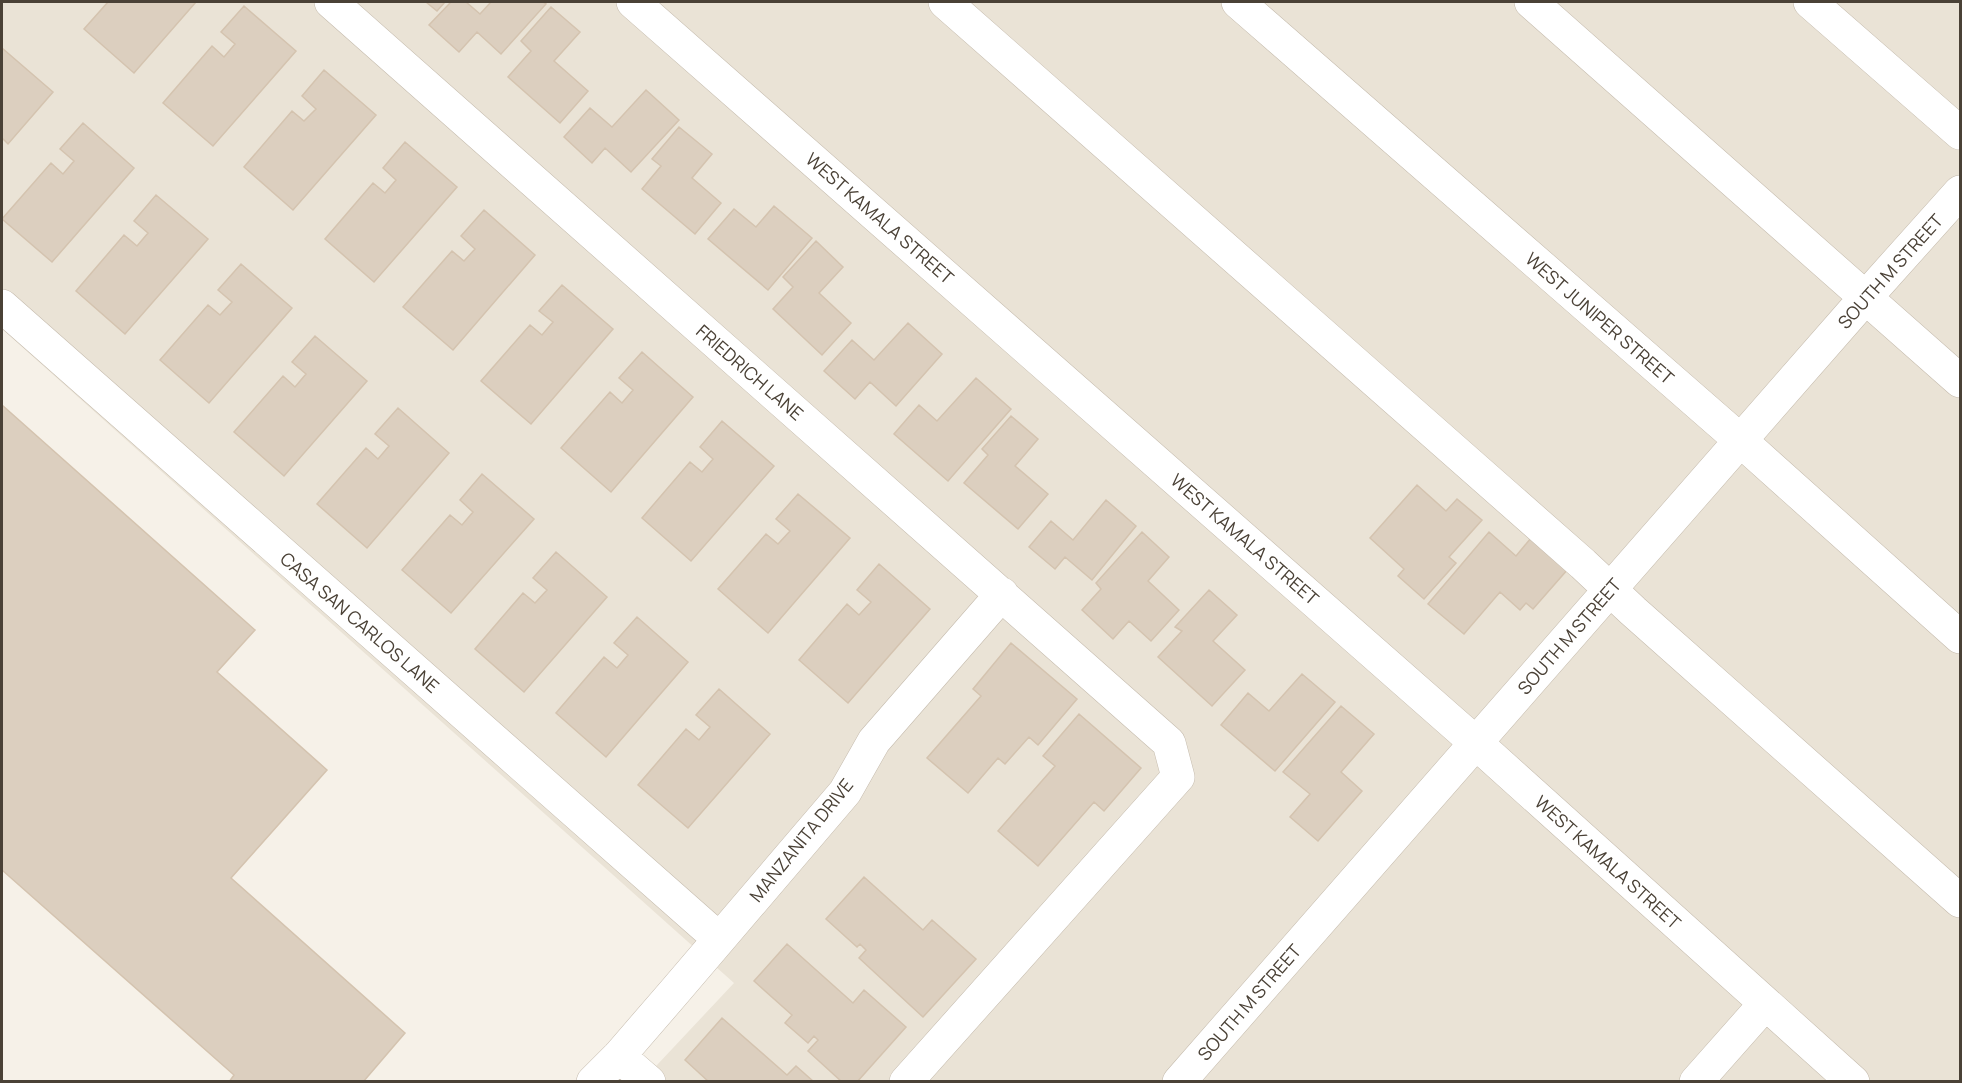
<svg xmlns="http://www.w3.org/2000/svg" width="1962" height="1083" viewBox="0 0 1962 1083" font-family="Manrope,sans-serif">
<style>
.residential{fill:#eae3d6}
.building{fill:#dccfbf;stroke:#d4c3af;stroke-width:1.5}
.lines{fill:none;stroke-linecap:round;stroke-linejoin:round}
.minor-casing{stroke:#c5bbad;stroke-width:34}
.minor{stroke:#fff;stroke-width:33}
.labels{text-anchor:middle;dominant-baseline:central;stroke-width:5;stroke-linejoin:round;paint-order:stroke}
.street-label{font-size:18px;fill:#4a4136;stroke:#fff}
</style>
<rect width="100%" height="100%" fill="#f6f1e8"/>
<path class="residential" d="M2,2H1960V1081H642L734,983L2,329Z"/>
<path class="building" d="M108,2H196L134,73L84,29Z
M426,2H445L437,11Z
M451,2H466L480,14L491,2H543L546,4L501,54L477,32L459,52L429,25Z
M244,6L296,51L213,146L163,103L212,46L224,57L235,44L221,32Z
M551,7L580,32L554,61L588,91L560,123L508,77L531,51L521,41Z
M2,48L53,92L8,144L2,138Z
M324,70L376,115L293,210L244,167L292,111L304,121L316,109L302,96Z
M646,90L679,120L631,172L605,148L592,163L564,137L590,108L612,127Z
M83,123L134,168L52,262L2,219L51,163L63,174L74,161L60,149Z
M679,127L712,154L692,178L721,203L695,234L642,189L661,166L652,159Z
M405,142L457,187L374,282L325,239L373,183L385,193L396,180L383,168Z
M156,195L208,239L125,334L76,291L124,235L137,246L148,233L134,221Z
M774,206L812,238L768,290L708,239L734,209L756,227Z
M484,210L535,255L453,350L403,307L452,251L464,261L475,249L461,236Z
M816,241L843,267L819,293L851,323L822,355L773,309L793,287L783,277Z
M241,264L292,308L209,403L160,360L208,305L220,315L232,302L218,290Z
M562,285L613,329L531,424L481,381L530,325L542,335L553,322L539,311Z
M908,323L942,354L896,406L870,382L855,399L824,371L852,340L874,360Z
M315,336L367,381L284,476L234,432L283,376L295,387L306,374L292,362Z
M642,352L693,397L611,492L561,448L610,392L622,403L633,390L619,378Z
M976,378L1011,409L948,481L894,434L919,405L937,421Z
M2,405L255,630L217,672L327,770L231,878L405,1033L363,1082H229L234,1075L2,870Z
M398,408L449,453L367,548L317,504L366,448L378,459L389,446L375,434Z
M1011,416L1038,439L1015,466L1048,494L1018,529L964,483L988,455L982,449Z
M722,421L774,466L691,561L642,518L690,462L702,472L713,459L700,447Z
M482,474L534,519L451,613L402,570L450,515L462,525L473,512L460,500Z
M1417,485L1446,511L1457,499L1482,520L1449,557L1456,563L1424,599L1398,576L1404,569L1370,538Z
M798,494L850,538L768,633L718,589L766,534L778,544L790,531L776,519Z
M1106,500L1136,526L1092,580L1065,557L1055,569L1029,547L1051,521L1073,540Z
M1142,532L1169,557L1148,581L1179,610L1151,641L1129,621L1113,639L1082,610L1101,589L1096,583Z
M1489,532L1516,556L1531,538L1568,569L1533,609L1526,603L1520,610L1500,592L1464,634L1428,604Z
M556,552L607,597L524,692L475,649L523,593L535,603L547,590L533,578Z
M879,564L930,609L848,703L799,660L847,604L859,615L871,602L857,590Z
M1209,590L1237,615L1213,641L1245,670L1212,706L1158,657L1182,631L1175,627Z
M637,617L688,662L606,757L556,713L604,657L617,668L628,655L614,643Z
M1011,643L1077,699L1038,745L1029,737L1005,764L998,758L968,793L927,758L981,696L973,689Z
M1302,674L1335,702L1275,771L1221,725L1248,693L1269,711Z
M719,689L770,734L688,828L638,785L686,729L699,740L710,727L696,715Z
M1341,706L1374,734L1341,772L1362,791L1318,841L1290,817L1310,794L1283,772Z
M1079,714L1141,768L1104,811L1094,802L1038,866L998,831L1055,766L1043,756Z
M864,877L923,930L932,920L976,959L923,1017L859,958L866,950L860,944L857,947L826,919Z
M787,944L853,1003L864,990L906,1027L857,1082H842L808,1051L818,1040L814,1036L808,1043L785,1023L792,1015L754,981Z
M722,1018L787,1075L796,1066L814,1082H709L685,1060Z"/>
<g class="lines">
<defs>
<path id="minor" d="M331,2L1169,743L1178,777L906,1082
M633,2L1476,743L1853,1082
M945,2L1583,564L1633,611L1960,901
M1238,2L1740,440L1960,637
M1531,2L1960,381
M1810,2L1960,133
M2,306L718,938
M619,1056L649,1082
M593,1082L619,1056L676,990L845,792L874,741L1002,594
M1179,1082L1866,297L1960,192
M1696,1082L1765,1004"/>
</defs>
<use href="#minor" class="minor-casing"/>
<use href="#minor" class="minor"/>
</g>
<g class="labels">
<g class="street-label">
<text transform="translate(880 218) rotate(41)">WEST KAMALA STREET</text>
<text transform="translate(1890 271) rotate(-48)">SOUTH M STREET</text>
<text transform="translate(1600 318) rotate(41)">WEST JUNIPER STREET</text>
<text transform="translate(750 372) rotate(41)">FRIEDRICH LANE</text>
<text transform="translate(1245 539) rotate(41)">WEST KAMALA STREET</text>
<text transform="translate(360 622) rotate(41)">CASA SAN CARLOS LANE</text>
<text transform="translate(1569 636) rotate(-49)">SOUTH M STREET</text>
<text transform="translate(801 840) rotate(-51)">MANZANITA DRIVE</text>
<text transform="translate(1608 862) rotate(42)">WEST KAMALA STREET</text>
<text transform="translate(1249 1002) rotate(-49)">SOUTH M STREET</text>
</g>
</g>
<rect width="1962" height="1083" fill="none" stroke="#4a4136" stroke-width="6"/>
</svg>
